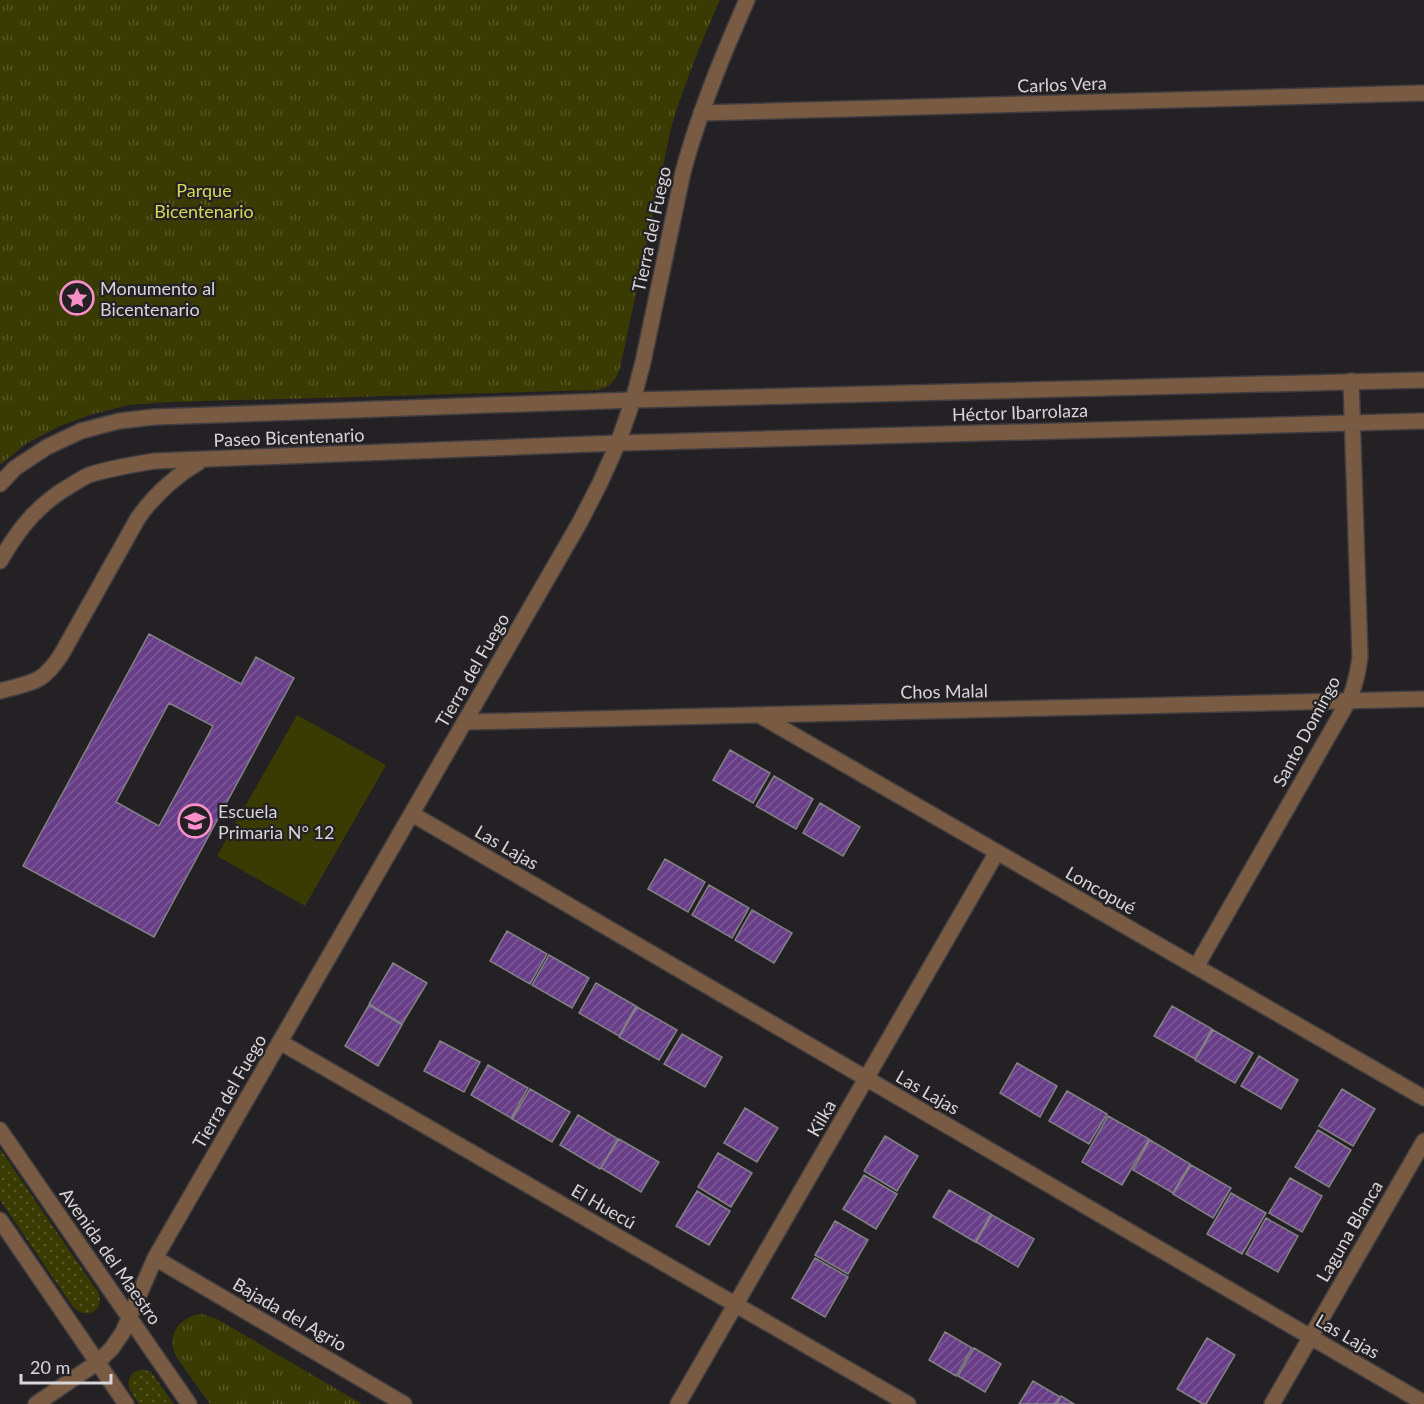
<svg xmlns="http://www.w3.org/2000/svg" width="1424" height="1404" viewBox="0 0 1424 1404" font-family="Lato,sans-serif">
<style>
.grass{fill:url(#grass-dots)}
.park{fill:url(#park-tufts)}
.pitch{fill:#3a3b02}
.building{fill:url(#building-hatch);stroke:#838185;stroke-width:1.5;fill-rule:evenodd}
.lines{fill:none;stroke-linecap:round;stroke-linejoin:round}
.minor-casing{stroke:#413e41;stroke-width:18}
.minor{stroke:#795a42;stroke-width:15}
.labels{text-anchor:middle;dominant-baseline:central;stroke-width:4.5;stroke-linejoin:round;paint-order:stroke}
.street-label{font-size:18px;fill:#d7d5d7;stroke:#242124}
.park-label{font-size:18px;fill:#d5d856;stroke:#242124}
.poi-label{font-size:18px;fill:#d7d5d7;stroke:#242124;text-anchor:start}
</style>
<defs>
<pattern id="grass-dots" width="8" height="8" patternUnits="userSpaceOnUse" patternTransform="scale(1.5)"><rect width="8" height="8" fill="#3a3b02"/><path d="M2 2h.1M6 6h.1" fill="none" stroke="#565626" stroke-width="1.8" stroke-linecap="round"/></pattern>
<pattern id="park-tufts" width="24" height="20" patternUnits="userSpaceOnUse" patternTransform="scale(1.5)"><rect width="24" height="20" fill="#3a3b02"/><path d="M3 7l-1-3M5 7V3M7 7l1-3M15 17l-1-3M17 17v-4M19 17l1-3" fill="none" stroke="#565626"/></pattern>
<pattern id="building-hatch" width="6" height="6" patternUnits="userSpaceOnUse" patternTransform="scale(1.5)"><rect width="6" height="6" fill="#673e87"/><path d="M-1 1l2-2M0 6l6-6M5 7l2-2" fill="none" stroke="#7c5997"/></pattern>
</defs>
<rect width="100%" height="100%" fill="#242124"/>
<path class="grass" d="M0,1149L98,1292C106,1310 86,1321 73,1307L0,1200Z
M142,1369L151,1372L174,1404H139C132,1393 123,1385 133,1373Z"/>
<path class="park" d="M0,0H720C701,42 686,80 672,124L620,368C615,381 611,387 597,390L170,402L129,405L93,414L60,426L27,443L0,465Z
M202,1314L217,1319L362,1404H210L177,1358C165,1336 179,1316 202,1314Z"/>
<path class="pitch" d="M297,715L386,765L305,906L217,856Z"/>
<path class="building" d="M149,634L241,684L256,657L294,678L154,937L23,866ZM169,703L213,726L159,826L116,802Z
M730,750L770,773L753,803L713,780Z
M774,776L813,799L796,829L756,806Z
M820,803L860,827L843,856L803,833Z
M665,859L705,882L688,912L648,889Z
M709,885L749,908L732,938L692,915Z
M752,910L792,933L774,963L735,940Z
M507,931L547,954L530,984L490,961Z
M549,955L589,978L572,1008L532,985Z
M393,963L427,983L402,1024L369,1004Z
M596,983L636,1006L619,1036L579,1013Z
M369,1005L402,1025L378,1066L345,1046Z
M1172,1006L1212,1029L1195,1059L1154,1036Z
M637,1007L677,1030L659,1060L619,1037Z
M1213,1030L1253,1053L1235,1083L1195,1060Z
M682,1034L722,1057L705,1087L664,1064Z
M440,1041L480,1062L464,1092L424,1071Z
M1259,1056L1298,1080L1281,1109L1241,1086Z
M1017,1063L1057,1086L1040,1117L1000,1093Z
M488,1065L528,1088L511,1118L471,1095Z
M530,1089L570,1112L552,1142L512,1119Z
M1342,1089L1375,1109L1353,1146L1319,1126Z
M1067,1091L1107,1114L1089,1144L1049,1121Z
M745,1108L778,1128L757,1162L724,1143Z
M578,1115L618,1139L600,1169L560,1145Z
M1108,1116L1149,1139L1122,1185L1082,1162Z
M1318,1130L1351,1150L1329,1187L1295,1167Z
M885,1136L918,1156L897,1191L864,1171Z
M619,1139L659,1162L641,1192L601,1168Z
M1150,1140L1190,1164L1173,1193L1133,1170Z
M718,1153L752,1173L731,1207L698,1187Z
M1191,1165L1231,1188L1213,1218L1173,1194Z
M864,1175L897,1194L876,1229L843,1209Z
M1290,1178L1322,1196L1302,1232L1269,1213Z
M949,1190L991,1214L975,1242L933,1217Z
M697,1191L730,1211L709,1245L676,1226Z
M1231,1193L1266,1213L1242,1254L1207,1234Z
M992,1215L1034,1239L1018,1267L976,1242Z
M1266,1218L1298,1236L1278,1272L1246,1254Z
M835,1221L868,1240L848,1274L815,1255Z
M815,1258L848,1277L825,1317L792,1298Z
M945,1332L972,1348L956,1376L929,1360Z
M1207,1338L1235,1355L1206,1404H1203L1177,1389Z
M974,1348L1001,1364L985,1392L958,1376Z
M1033,1381L1060,1397L1055,1404H1019Z
M1061,1396L1074,1404H1057Z"/>
<g class="lines">
<defs>
<path id="minor" d="M701,113L1424,93
M0,484L15,468L47,447L81,431L119,421L154,417L633,400L1424,380
M0,561C19,528 39,503 73,484C78,481 84,477 89,475C110,468 132,465 154,461L618,443L1424,421
M0,691C32,682 41,685 61,655L138,518C155,494 174,477 199,462
M759,715L1424,1098
M465,722L1424,699
M412,814L1424,1403
M1196,967L1349,700C1355,686 1358,673 1360,657L1351,381
M280,1042L908,1404
M0,1130L189,1404
M0,1220L126,1404
M155,1258L404,1404
M36,1404L98,1362L112,1348L123,1332L155,1258L580,522L600,483L618,443L633,400L643,362L683,172C699,112 722,56 747,0
M678,1404L997,852
M1272,1404L1424,1141"/>
</defs>
<use href="#minor" class="minor-casing"/>
<use href="#minor" class="minor"/>
</g>
<defs>
<symbol id="sight-ring" viewBox="-11 -11 22 22"><circle r="9.5" fill="#242124" stroke="#f98fc9" stroke-width="1.5"/><path d="M0-6L1.8-2.2L6-1.7L2.9 1.2L3.7 5.4L0 3.3L-3.7 5.4L-2.9 1.2L-6-1.7L-1.8-2.2Z" fill="#f98fc9"/></symbol>
<symbol id="school-ring" viewBox="-11 -11 22 22"><circle r="9.5" fill="#242124" stroke="#f98fc9" stroke-width="1.5"/><path d="M0-5L7-2L0 1L-7-2ZM-4 1L0 2.5L4 1V4Q0 6-4 4Z" fill="#f98fc9"/></symbol>
</defs>
<g fill-rule="evenodd">
<use href="#sight-ring" x="58" y="279" width="38" height="38"/>
<use href="#school-ring" x="176" y="802" width="38" height="38"/>
</g>
<g class="labels">
<g class="street-label">
<text transform="translate(1062 84) rotate(-2)">Carlos Vera</text>
<text transform="translate(651 229) rotate(-78)">Tierra del Fuego</text>
<text transform="translate(1020 412) rotate(-2)">Héctor Ibarrolaza</text>
<text transform="translate(289 437) rotate(-2)">Paseo Bicentenario</text>
<text transform="translate(472 670) rotate(-60)">Tierra del Fuego</text>
<text transform="translate(944 691) rotate(-1)">Chos Malal</text>
<text transform="translate(1306 731) rotate(-62)">Santo Domingo</text>
<text transform="translate(507 847) rotate(30)">Las Lajas</text>
<text transform="translate(1101 890) rotate(30)">Loncopué</text>
<text transform="translate(229 1091) rotate(-60)">Tierra del Fuego</text>
<text transform="translate(928 1092) rotate(30)">Las Lajas</text>
<text transform="translate(821 1118) rotate(-60)">Kilka</text>
<text transform="translate(604 1206) rotate(30)">El Huecú</text>
<text transform="translate(1349 1231) rotate(-60)">Laguna Blanca</text>
<text transform="translate(111 1256) rotate(55)">Avenida del Maestro</text>
<text transform="translate(290 1314) rotate(30)">Bajada del Agrio</text>
<text transform="translate(1348 1336) rotate(30)">Las Lajas</text>
</g>
<g class="park-label">
<text x="204" y="190">Parque<tspan x="204" dy="21">Bicentenario</tspan></text>
</g>
<g class="poi-label">
<text x="100" y="288">Monumento al<tspan x="100" dy="21">Bicentenario</tspan></text>
<text x="218" y="811">Escuela<tspan x="218" dy="21">Primaria N° 12</tspan></text>
</g>
</g>
<path d="M21 1374v9h90v-9" fill="none" stroke="#d7d5d7" stroke-width="3"/>
<text x="30" y="1374" font-size="18" fill="#d7d5d7" stroke="#242124" stroke-width="4.5" paint-order="stroke">20 m</text>
</svg>
